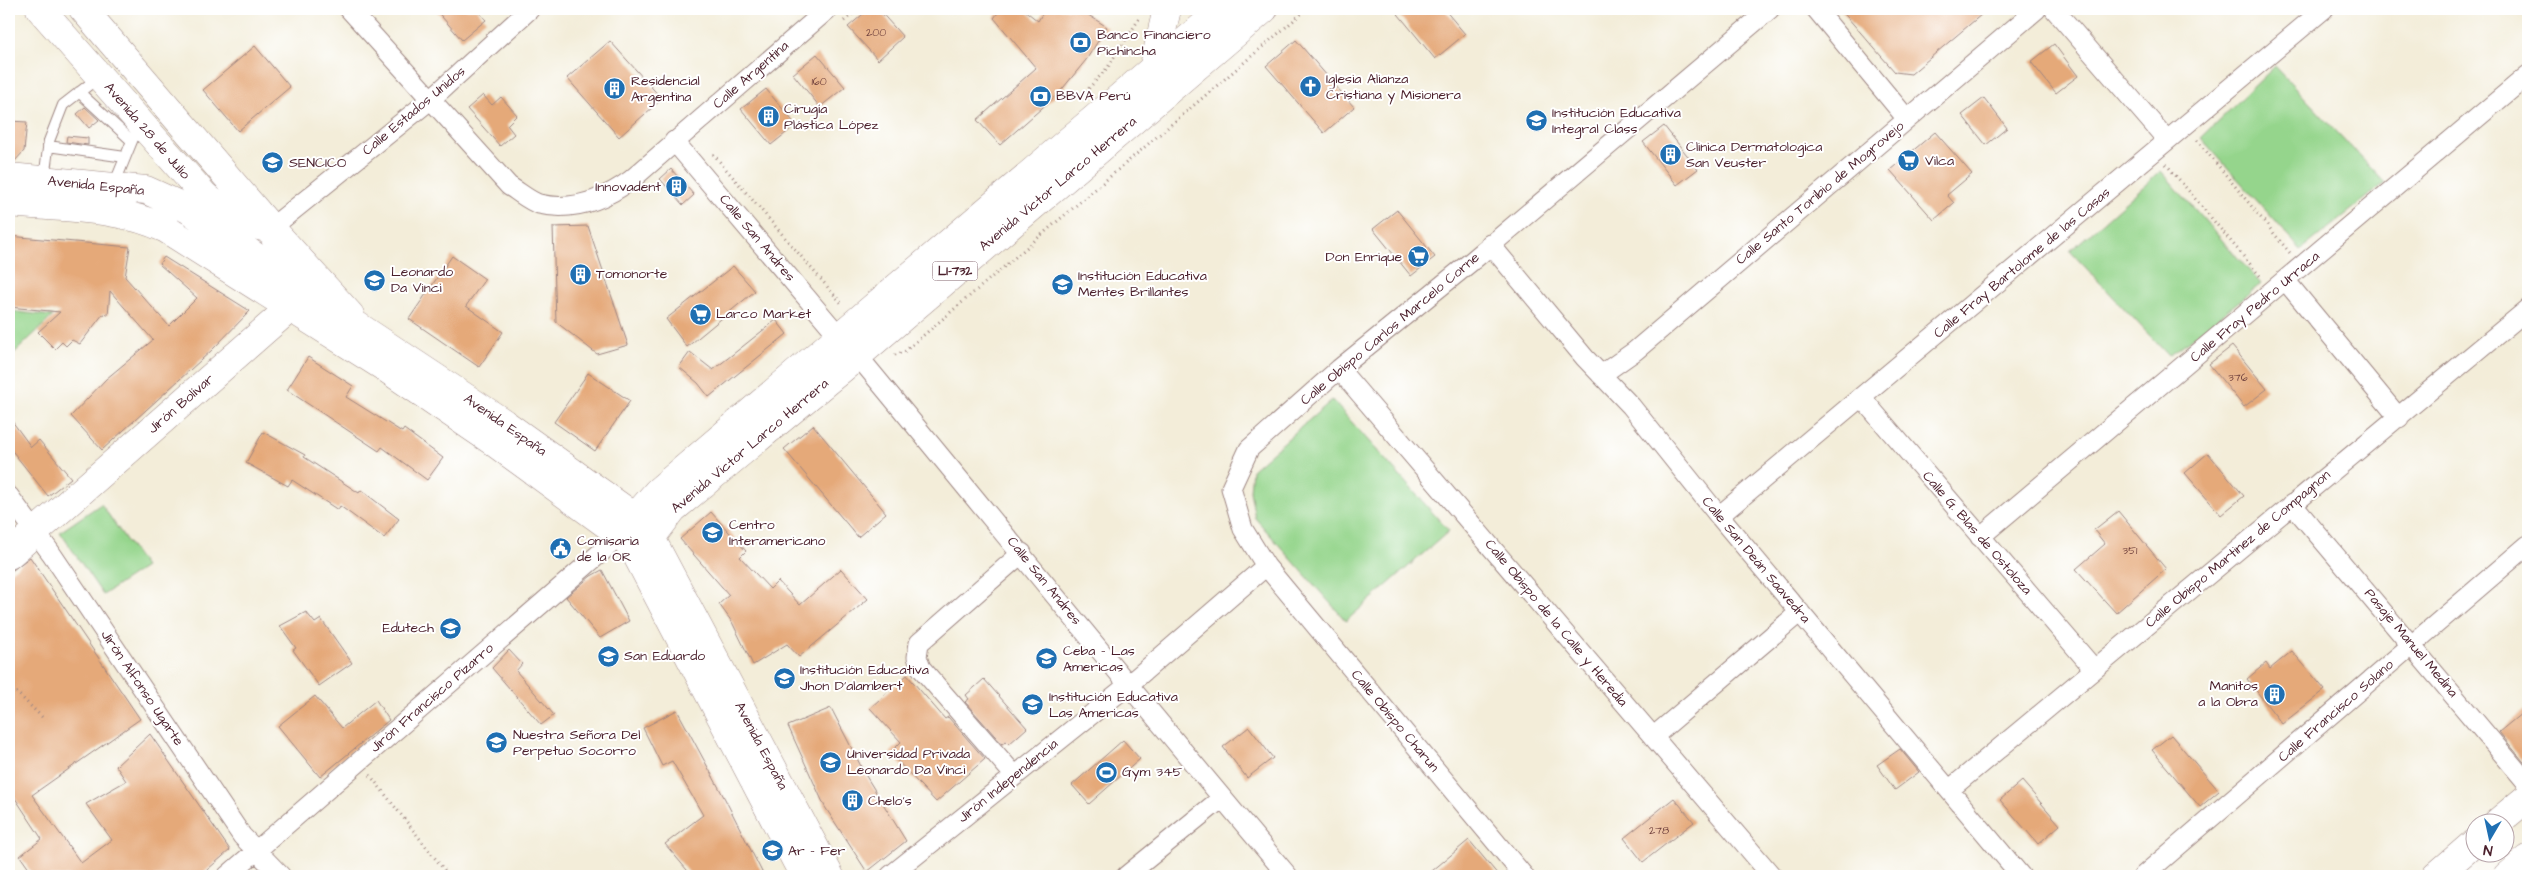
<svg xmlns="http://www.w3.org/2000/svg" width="2537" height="885" viewBox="0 0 2537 885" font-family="'Architects Daughter',sans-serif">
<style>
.green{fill:#95d58c;stroke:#707a5c}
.building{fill:#e5a979}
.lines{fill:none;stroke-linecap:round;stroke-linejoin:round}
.lane-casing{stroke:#9e8682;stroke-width:12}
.street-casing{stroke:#9e8682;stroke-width:21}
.secondary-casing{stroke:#9e8682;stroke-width:29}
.primary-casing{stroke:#9e8682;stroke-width:29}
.path{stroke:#9e8682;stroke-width:3;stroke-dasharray:1 4;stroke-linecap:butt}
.lane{stroke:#fff;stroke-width:10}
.street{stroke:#fff;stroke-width:19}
.secondary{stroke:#fff;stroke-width:28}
.primary{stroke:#fff;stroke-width:28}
.labels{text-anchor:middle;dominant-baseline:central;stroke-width:4;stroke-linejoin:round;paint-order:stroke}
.number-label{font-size:11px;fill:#71423e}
.shield{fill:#fff;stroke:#80626b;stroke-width:1}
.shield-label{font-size:12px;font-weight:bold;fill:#4a1f2b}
.poi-label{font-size:14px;fill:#4a1f2b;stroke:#fff;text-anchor:start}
.street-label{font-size:14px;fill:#4a1f2b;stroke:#fff}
</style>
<rect width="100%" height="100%" fill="#fff"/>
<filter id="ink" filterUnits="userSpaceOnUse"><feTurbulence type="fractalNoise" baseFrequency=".02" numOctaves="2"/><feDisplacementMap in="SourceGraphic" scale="10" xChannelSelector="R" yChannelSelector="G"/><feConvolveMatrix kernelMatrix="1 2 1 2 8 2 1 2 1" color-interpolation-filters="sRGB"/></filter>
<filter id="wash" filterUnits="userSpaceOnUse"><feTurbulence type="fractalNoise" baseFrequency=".0096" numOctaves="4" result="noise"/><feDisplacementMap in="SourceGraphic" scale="20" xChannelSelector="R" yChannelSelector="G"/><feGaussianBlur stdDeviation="1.12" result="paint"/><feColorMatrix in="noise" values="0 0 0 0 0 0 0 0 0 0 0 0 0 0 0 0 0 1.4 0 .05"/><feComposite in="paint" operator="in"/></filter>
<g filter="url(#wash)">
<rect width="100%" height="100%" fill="#f3edd9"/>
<path class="green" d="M2275,66L2385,183L2301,250L2201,138Z
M2161,171L2261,284L2169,356L2070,251Z
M9,311L53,316L9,358Z
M1332,400L1449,531L1346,621L1255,518L1250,491L1252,470Z
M101,504L145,567L103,595L60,532Z"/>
<g id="blocks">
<path class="building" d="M435,9H476L486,20L462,40Z
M869,9H878L903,37L878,60L848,27Z
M1001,9H1023L1038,21L1045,9H1079L1107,27L1086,60L1059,93L1000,145L977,120L1036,68L994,18Z
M1394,9H1444L1465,34L1435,59Z
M1840,9H1988L1911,74L1895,72Z
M1296,40L1354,107L1324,133L1266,66Z
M610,41L662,99L619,137L567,78Z
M2054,44L2078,76L2056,93L2031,62Z
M255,46L290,87L238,131L203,90Z
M817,54L845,87L820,107L793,74Z
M766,89L796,125L771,145L741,109Z
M483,95L492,105L501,97L517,115L507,125L514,134L500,146L467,109Z
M1984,98L2007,128L1986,145L1962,115Z
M85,107L99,120L89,128L77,114Z
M9,121L27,122L24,151L14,162H9Z
M1664,126L1698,169L1677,185L1643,142Z
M1935,132L1972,174L1947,195L1954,203L1934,220L1890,170Z
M67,136L88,138V145L66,142Z
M671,169L694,195L683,205L660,179Z
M1397,210L1435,257L1411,276L1373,229Z
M588,226L628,345L597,354L556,322L553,227Z
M9,236L130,247L125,277L169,326L197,298L159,264L164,257L250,311L212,350L102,450L71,416L106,379L153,340L110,291L108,315L103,314L80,344L72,340L66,346L62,342L55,349L38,332L60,312L9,307Z
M452,256L485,279L466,306L503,332L479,367L409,319Z
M733,266L755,291L687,347L666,319Z
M776,320L787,334L709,397L698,383L679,367L690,352L713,370Z
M2232,346L2267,389L2244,407L2209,364Z
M308,357L353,386L346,397L402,432L404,429L443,458L427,480L382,447L379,451L287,390Z
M588,373L630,401L595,451L554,422Z
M9,417L31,447L39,440L71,478L48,496L9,447Z
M813,425L886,513L858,537L784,449Z
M263,432L305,455L304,457L359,493L361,490L399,519L384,538L340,506L338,510L292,480L288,486L246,463Z
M2208,453L2244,496L2221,515L2185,473Z
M2118,511L2166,569L2116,613L2076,569L2105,544L2094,530Z
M711,512L746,551L740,557L770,589L778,581L800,605L841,569L868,599L799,657L787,644L753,665L732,622L719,604L729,595L680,539Z
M30,557L140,719L32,795L81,863L112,840L86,804L126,781L116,766L150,734L230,850L200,876H34L20,856L42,839L9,789V573Z
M602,570L629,621L600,638L566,597L591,576Z
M306,612L315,623L321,619L352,663L319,686L293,650L296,648L280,626Z
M509,650L522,664L516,671L554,715L541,725L492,668Z
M2292,651L2325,690L2282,724L2247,679L2266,663L2270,669Z
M907,675L945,719L948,717L985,759L936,802L890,753L901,742L870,708Z
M984,679L1027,728L1009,744L1006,741L1002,744L965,702L969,699L966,695Z
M315,696L342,728L376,700L389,720L320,777L278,726Z
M831,708L866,776L906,841L867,872L825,807L788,726Z
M2528,708V767L2499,732Z
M677,710L725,799L764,876H692L665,844L703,815L672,761L662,766L643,728Z
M1249,727L1273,758L1247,778L1223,747Z
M2171,735L2219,791L2200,807L2152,750Z
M1123,740L1140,759L1089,804L1072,785Z
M1900,749L1919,772L1895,790L1877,765Z
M2022,781L2060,825L2038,844L2000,800Z
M1674,798L1694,822L1643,862L1624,838Z
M1469,840L1499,876H1426Z"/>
</g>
</g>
<g filter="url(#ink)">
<use href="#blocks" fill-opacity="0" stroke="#9e8682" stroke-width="1"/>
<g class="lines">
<defs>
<path id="lane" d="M79,92L132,141
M48,146L125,157
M44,179L49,141L63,105L99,77
M114,185L134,136"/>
<path id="street" d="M349,9L509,186C518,191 529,201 539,204C573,212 605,199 631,180L828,9
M1816,9L1907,119
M2054,9L2167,140
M674,141L839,336
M271,228L430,100L530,9
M1490,244L1585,358L1631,406L1719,516L2021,876
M2285,280L2399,418
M857,355C1001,529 1142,704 1288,876
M1339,369L1772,876
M1601,375L1635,351L2037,9
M1861,397L2094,669
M9,496L51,553L242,836L281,876
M2292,504L2528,784
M1719,516L2324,9
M1980,537L2528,75
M1653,737L1800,612
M1015,776L921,668L917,657L919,643L1022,553
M1949,790L2528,309
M227,876L621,535L628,526
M890,876L1127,686L1266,566
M1126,876L1222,798
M1524,876L1266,566L1243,529L1231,488L1249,449L1339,369L1472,261L1770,9
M2143,876L2528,545"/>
<path id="secondary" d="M40,9L204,195C223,212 245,226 271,228
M83,9L271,228L350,315
M1153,70L1167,9
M9,555L290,308L293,283L271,228
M2498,822L2528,797
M2436,876L2474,843
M2508,876L2528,859"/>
<path id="primary" d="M9,177L146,190L188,209L293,283L504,423L635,517L651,538L830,876
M9,203C60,208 119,206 166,229L384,367L492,441L621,535L635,552L804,876
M635,517L657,492L1223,9
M651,538L673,509L849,363L1264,9"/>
</defs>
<use href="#lane" class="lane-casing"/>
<use href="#street" class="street-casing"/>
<use href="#secondary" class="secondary-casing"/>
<use href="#primary" class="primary-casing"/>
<path class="path" d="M844,21L858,9
M1082,96L1108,67L1139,19
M2197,140L2290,253
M713,154L843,305
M2166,164L2260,276
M895,355L905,351L1307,9
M9,685L43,718
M370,775L449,876"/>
<use href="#lane" class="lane"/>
<use href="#street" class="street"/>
<use href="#secondary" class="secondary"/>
<use href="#primary" class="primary"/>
</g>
</g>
<defs>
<symbol id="bank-disc" viewBox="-11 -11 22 22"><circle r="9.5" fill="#1f6fb2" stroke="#fff"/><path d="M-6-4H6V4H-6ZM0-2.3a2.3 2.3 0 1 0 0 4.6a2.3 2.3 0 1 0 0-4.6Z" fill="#fff"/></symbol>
<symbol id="church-disc" viewBox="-11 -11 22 22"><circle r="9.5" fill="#1f6fb2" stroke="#fff"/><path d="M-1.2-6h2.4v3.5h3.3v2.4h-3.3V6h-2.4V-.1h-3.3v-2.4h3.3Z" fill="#fff"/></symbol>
<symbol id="building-disc" viewBox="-11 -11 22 22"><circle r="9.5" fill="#1f6fb2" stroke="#fff"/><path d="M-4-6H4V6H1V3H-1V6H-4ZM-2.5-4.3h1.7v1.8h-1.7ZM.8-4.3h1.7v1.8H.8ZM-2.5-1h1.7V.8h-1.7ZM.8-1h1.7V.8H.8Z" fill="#fff"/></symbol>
<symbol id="school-disc" viewBox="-11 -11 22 22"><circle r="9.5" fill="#1f6fb2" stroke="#fff"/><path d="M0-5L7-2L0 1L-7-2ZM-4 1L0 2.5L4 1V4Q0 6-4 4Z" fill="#fff"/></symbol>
<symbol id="supermarket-disc" viewBox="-11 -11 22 22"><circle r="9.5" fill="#1f6fb2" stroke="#fff"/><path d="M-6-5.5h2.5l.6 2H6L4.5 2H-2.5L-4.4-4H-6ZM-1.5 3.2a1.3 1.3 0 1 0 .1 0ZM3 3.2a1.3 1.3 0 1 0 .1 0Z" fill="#fff"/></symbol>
<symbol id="civic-disc" viewBox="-11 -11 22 22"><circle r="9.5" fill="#1f6fb2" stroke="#fff"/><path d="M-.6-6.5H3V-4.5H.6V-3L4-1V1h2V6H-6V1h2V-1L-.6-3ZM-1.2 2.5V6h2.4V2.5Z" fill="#fff"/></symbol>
<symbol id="stadium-disc" viewBox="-11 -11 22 22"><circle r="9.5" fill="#1f6fb2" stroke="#fff"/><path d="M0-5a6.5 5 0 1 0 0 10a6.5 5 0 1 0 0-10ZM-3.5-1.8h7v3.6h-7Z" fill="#fff"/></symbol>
</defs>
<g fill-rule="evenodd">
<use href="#bank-disc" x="1068" y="30" width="25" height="25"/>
<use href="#church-disc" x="1298" y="74" width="25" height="25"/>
<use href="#building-disc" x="602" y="76" width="25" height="25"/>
<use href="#bank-disc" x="1028" y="84" width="25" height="25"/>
<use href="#building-disc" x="756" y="104" width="25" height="25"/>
<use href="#school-disc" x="1524" y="108" width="25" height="25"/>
<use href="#building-disc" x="1658" y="142" width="25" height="25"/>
<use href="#supermarket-disc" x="1896" y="148" width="25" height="25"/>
<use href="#school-disc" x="260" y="150" width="25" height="25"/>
<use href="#building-disc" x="664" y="174" width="25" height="25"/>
<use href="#supermarket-disc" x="1406" y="244" width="25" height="25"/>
<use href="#building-disc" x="568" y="262" width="25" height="25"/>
<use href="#school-disc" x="362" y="268" width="25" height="25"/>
<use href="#school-disc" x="1050" y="272" width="25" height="25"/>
<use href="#supermarket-disc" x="688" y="302" width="25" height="25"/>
<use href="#school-disc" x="700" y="520" width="25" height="25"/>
<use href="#civic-disc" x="548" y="536" width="25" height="25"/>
<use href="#school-disc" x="438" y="616" width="25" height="25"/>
<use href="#school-disc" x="596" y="644" width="25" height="25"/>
<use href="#school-disc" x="1034" y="646" width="25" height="25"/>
<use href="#school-disc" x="772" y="666" width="25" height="25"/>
<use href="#building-disc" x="2262" y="682" width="25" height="25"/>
<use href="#school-disc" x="1020" y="692" width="25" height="25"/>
<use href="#school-disc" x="484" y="730" width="25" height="25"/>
<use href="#school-disc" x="818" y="750" width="25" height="25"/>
<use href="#stadium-disc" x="1094" y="760" width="25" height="25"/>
<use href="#building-disc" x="840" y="788" width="25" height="25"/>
<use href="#school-disc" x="760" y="838" width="25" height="25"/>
</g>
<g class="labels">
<g class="number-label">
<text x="876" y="32">200</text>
<text x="819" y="81">160</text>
<text x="2238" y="377">376</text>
<text x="2130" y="550">351</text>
<text x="1659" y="830">278</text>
</g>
<rect class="shield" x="932.5" y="261.5" width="45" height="19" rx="4"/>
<g class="shield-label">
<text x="955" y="271">LI-732</text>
</g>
<g class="poi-label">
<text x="1097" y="35">Banco Financiero<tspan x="1097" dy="16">Pichincha</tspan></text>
<text x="1326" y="79">Iglesia Alianza<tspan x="1326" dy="16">Cristiana y Misionera</tspan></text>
<text x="631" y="81">Residencial<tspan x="631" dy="16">Argentina</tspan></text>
<text x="1056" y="96">BBVA Perú</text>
<text x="784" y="109">Cirugía<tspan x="784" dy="16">Plástica López</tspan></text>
<text x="1552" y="113">Institución Educativa<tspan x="1552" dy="16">Integral Class</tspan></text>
<text x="1686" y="147">Clinica Dermatologica<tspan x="1686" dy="16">San Veuster</tspan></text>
<text x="1925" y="161">Vilca</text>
<text x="289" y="163">SENCICO</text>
<text x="661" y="187" text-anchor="end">Innovadent</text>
<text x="1402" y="257" text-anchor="end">Don Enrique</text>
<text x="391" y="272">Leonardo<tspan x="391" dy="16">Da Vinci</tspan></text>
<text x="596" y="274">Tomonorte</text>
<text x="1078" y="276">Institución Educativa<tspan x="1078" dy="16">Mentes Brillantes</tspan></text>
<text x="716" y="314">Larco Market</text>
<text x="729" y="525">Centro<tspan x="729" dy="16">Interamericano</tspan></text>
<text x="577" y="541">Comisarìa<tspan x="577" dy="16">de la OR</tspan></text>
<text x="434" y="628" text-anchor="end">Edutech</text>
<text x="1063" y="651">Ceba - Las<tspan x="1063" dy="16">Americas</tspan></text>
<text x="624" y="656">San Eduardo</text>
<text x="800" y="670">Institución Educativa<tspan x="800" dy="16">Jhon D'alambert</tspan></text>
<text x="2258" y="686" text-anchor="end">Manitos<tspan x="2258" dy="16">a la Obra</tspan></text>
<text x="1049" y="697">Institución Educativa<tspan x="1049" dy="16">Las Americas</tspan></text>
<text x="513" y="735">Nuestra Señora Del<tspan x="513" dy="16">Perpetuo Socorro</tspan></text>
<text x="847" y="754">Universidad Privada<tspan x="847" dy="16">Leonardo Da Vinci</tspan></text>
<text x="1122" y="772">Gym 345</text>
<text x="868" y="801">Chelo's</text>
<text x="788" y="851">Ar - Fer</text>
</g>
<g class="street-label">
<text transform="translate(751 75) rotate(-41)">Calle Argentina</text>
<text transform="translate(414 111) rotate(-40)">Calle Estados Unidos</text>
<text transform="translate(147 131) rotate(49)">Avenida 28 de Julio</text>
<text transform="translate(1058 184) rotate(-40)">Avenida Víctor Larco Herrera</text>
<text transform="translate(96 186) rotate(6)">Avenida España</text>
<text transform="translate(1820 193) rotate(-40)">Calle Santo Toribio de Mogrovejo</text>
<text transform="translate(757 238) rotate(50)">Calle San Andres</text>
<text transform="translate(2022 263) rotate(-40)">Calle Fray Bartolome de las Casas</text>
<text transform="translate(2255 307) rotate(-40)">Calle Fray Pedro Urraca</text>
<text transform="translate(1390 329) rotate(-40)">Calle Obispo Carlos Marcelo Corne</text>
<text transform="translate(181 404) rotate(-41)">Jirón Bolívar</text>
<text transform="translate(505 425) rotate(35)">Avenida España</text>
<text transform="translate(750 446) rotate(-40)">Avenida Víctor Larco Herrera</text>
<text transform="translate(1977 533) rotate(49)">Calle G. Blas de Ostoloza</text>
<text transform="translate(2238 549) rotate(-40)">Calle Obispo Martinez de Compagnon</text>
<text transform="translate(1756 560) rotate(50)">Calle San Deán Saavedra</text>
<text transform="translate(1044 581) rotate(51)">Calle San Andres</text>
<text transform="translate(1556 623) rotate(50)">Calle Obispo de la Calle y Heredia</text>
<text transform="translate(2411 643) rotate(50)">Pasaje Manuel Medina</text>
<text transform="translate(142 688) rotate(56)">Jirón Alfonso Ugarte</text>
<text transform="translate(432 698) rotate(-41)">Jirón Francisco Pizarro</text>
<text transform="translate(2336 711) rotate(-41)">Calle Francisco Solano</text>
<text transform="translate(1395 721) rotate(50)">Calle Obispo Charun</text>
<text transform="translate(761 746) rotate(62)">Avenida España</text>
<text transform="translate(1008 781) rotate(-39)">Jirón Independencia</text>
</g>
</g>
<rect width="2537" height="885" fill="none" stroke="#fff" stroke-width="30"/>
<g transform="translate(2490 838) rotate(189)"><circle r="24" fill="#ffffff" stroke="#b7a5aa"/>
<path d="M0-4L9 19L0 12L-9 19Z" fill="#1f6fb2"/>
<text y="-8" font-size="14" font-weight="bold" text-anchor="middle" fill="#4a1f2b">N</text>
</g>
</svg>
